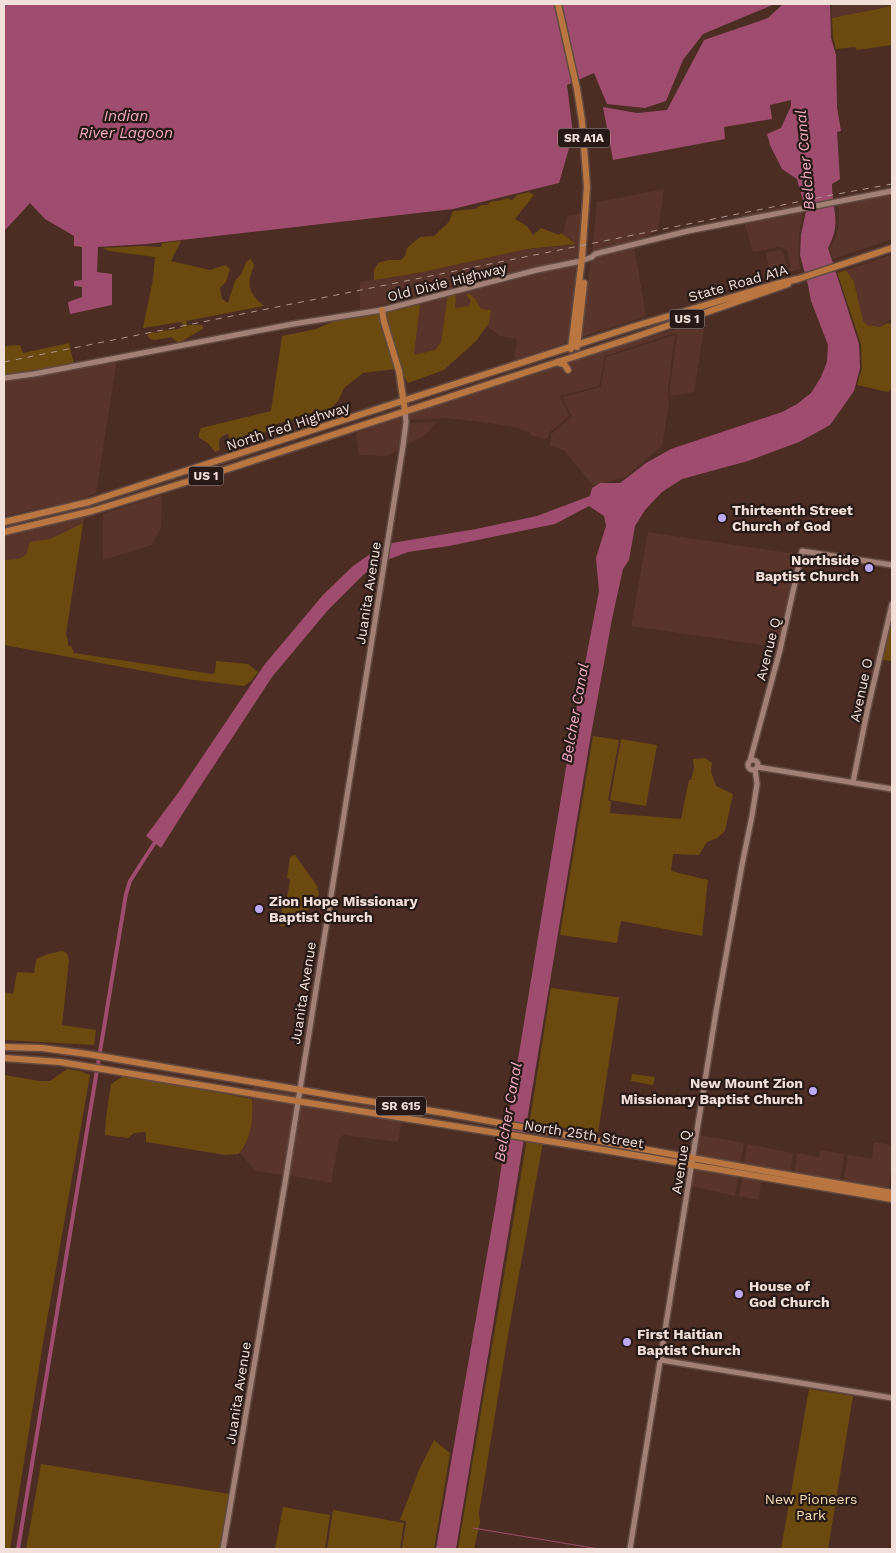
<svg xmlns="http://www.w3.org/2000/svg" width="896" height="1553" viewBox="0 0 896 1553" font-family="'Work Sans',sans-serif">
<style>
.built{fill:#59342a}
.green{fill:#6a4a0f}
.water{fill:#9f4d6e}
.lines{fill:none;stroke-linecap:round;stroke-linejoin:round}
.stream{stroke:#9f4d6e;stroke-width:1}
.canal{stroke:#9f4d6e;stroke-width:4}
.minor-casing{stroke:#624a42;stroke-width:8}
.major-casing{stroke:#624a42;stroke-width:9}
.minor{stroke:#a38075;stroke-width:5}
.major{stroke:#b97640;stroke-width:6}
.rail{stroke:#ac958d;stroke-width:1;stroke-dasharray:6 6;stroke-linecap:butt}
.poi-dot{fill:#bda9f5;stroke:#271a16;stroke-width:2}
.labels{text-anchor:middle;dominant-baseline:central;stroke-width:4.5;stroke-linejoin:round;paint-order:stroke}
.shield{fill:#271a16;stroke:#b5a49e;stroke-width:1}
.shield-label{font-size:12px;font-weight:bold;fill:#f2dfd9}
.street-label{font-size:14px;fill:#f2dfd9;stroke:#271a16}
.poi-label{font-size:14px;font-weight:bold;fill:#f2dfd9;stroke:#271a16;text-anchor:start}
.park-label{font-size:14px;fill:#f8deb7;stroke:#271a16}
.water-label{font-size:15px;font-style:italic;fill:#f3adc6;stroke:#271a16}
</style>
<rect width="100%" height="100%" fill="#4b2d24"/>
<path class="built" d="M832,4H892V6L832,18Z
M664,189L658,230L633,243L592,254L597,202Z
M892,192V239L833,259L830,248L836,237L839,223V210L837,204Z
M802,203L803,206L743,218L742,215Z
M803,210L799,235L798,255L800,269L778,275L791,267L787,251L783,248L778,247L753,252L744,222Z
M587,212L581,256L457,288L360,309V282L423,272L527,249L576,245L572,240L561,233L564,231L567,216Z
M634,246L646,316L581,337L591,258Z
M779,250L783,252L787,266L777,271L774,277H771L766,253Z
M892,255V318L880,327L867,325L863,321L854,282L846,270Z
M581,261L571,341L514,360L517,339L500,336L487,326L489,323L476,300L471,301L469,307L455,308L456,300L448,294L441,342L435,350L414,355L380,309Z
M703,319L704,330L694,392L670,396V387L677,335L675,333L605,356L599,386L560,396V397L569,416L549,433V436L545,439L530,435L531,433L514,427L495,424L447,418L409,420V414L560,364L567,368L569,373L572,372L570,366L566,362L680,328Z
M675,335L668,387L669,405L662,446L625,477L593,486L565,451L550,445L551,434L572,417L562,397L601,387L606,357Z
M117,359L96,494L70,502L4,516V380Z
M405,416L400,449L398,451L387,456L359,455L356,433Z
M437,422L424,436L405,446L408,423Z
M162,495L161,527L152,545L103,560V514Z
M145,498L85,518L83,523L50,539L41,541L28,550L26,555L19,559L4,560V535L67,522L107,509Z
M648,532L795,554L797,557L777,647L631,626Z
M253,1087L296,1094V1099L252,1091Z
M251,1094L295,1103L284,1175L255,1171L240,1153L245,1148L248,1137L253,1099L250,1098Z
M300,1095L412,1113L411,1117L299,1100Z
M299,1103L402,1119L398,1142L343,1135L339,1140L331,1183L288,1175Z
M699,1135L744,1143L740,1165L695,1157Z
M874,1142L892,1145V1164L888,1190L843,1183L848,1155L872,1158Z
M747,1144L793,1153L790,1174L744,1166Z
M820,1150L844,1154L840,1182L794,1175L797,1153L819,1157Z
M694,1167L739,1174L735,1196L691,1186Z
M743,1175L762,1178L758,1200L739,1196Z"/>
<path class="green" d="M892,6V45L857,50L855,47L836,49L833,38L832,18Z
M529,192L534,195L515,219L527,226L533,235L541,228L559,235L561,233L576,244L527,249L423,272L374,280V270L378,263L388,260H401L405,256L407,248L420,237L434,236L449,222L453,211L475,209L481,205H487L490,202L502,200L507,198L512,200L517,195Z
M181,241L171,261L210,270L225,265L230,269L226,282L220,288L222,299L228,303L235,281L241,274L247,261L251,259L254,266C246,284 248,293 264,306L186,321L187,325H202L204,328L179,343L171,337L155,340L150,339L147,335L151,332L158,333L160,331C168,330 178,331 184,326L181,322L143,328L153,279L155,257L109,251L103,248L141,246L161,247L162,243Z
M846,270L854,282L863,321L867,325L880,327L887,323L891,324L892,388L888,392L857,385L862,368L861,344L837,272L838,273Z
M455,293L456,300L455,308L469,306L471,301L466,294H470L476,300L481,309L491,310L489,323L476,341L444,370L408,383L404,376L395,369L363,373L344,388L338,401L330,409L314,412L297,418L277,424L259,436L242,442L230,440L228,434C218,436 218,442 220,450L215,452L208,443L199,438V433L201,428L271,411L282,336L316,329L346,316L380,309L420,305L414,355L435,350L441,342L448,294Z
M69,343L74,364L4,375V346L20,345L23,353Z
M83,523L66,634L68,641V646H71L74,653L212,674L215,673L216,661L248,664L258,672L251,681L244,686L187,679L4,645V560L19,559L26,555L30,542L50,539Z
M892,620V661L883,660Z
M593,736L619,740L608,800L611,802L610,813L681,819L689,780H691L694,768L693,759L705,758L712,763L711,771L716,786L733,794L725,831L717,838L707,842L699,855L673,854L671,871L708,880L702,936L621,921L617,943L560,935Z
M621,739L657,745L646,806L610,800Z
M295,855L318,887L317,890L319,891L318,899L309,905V909L282,927L280,925L283,900L287,898L290,880L287,878L290,857Z
M62,951L67,953L69,961L62,1025L96,1030L94,1045L4,1040V992L13,994L17,972L34,973L36,959L48,954Z
M551,988L616,997H619L598,1133L553,1126L551,1130L529,1126Z
M67,1069L80,1071L90,1075L44,1337L10,1549H4V1075L40,1081H50Z
M632,1074L655,1077L653,1085L631,1081Z
M125,1075L252,1099C253,1118 252,1138 239,1154L225,1155L146,1142V1132L134,1133L128,1138L105,1135L106,1117L111,1084Z
M527,1139L543,1142L508,1335L479,1513L480,1522L474,1549H458Z
M809,1389L853,1396L828,1549H781Z
M434,1440L450,1453L434,1549H402L406,1523L405,1521L400,1520L419,1470Z
M41,1464L230,1494L221,1549H26Z
M283,1507L330,1515L325,1549H275Z
M333,1510L404,1523L400,1549H327Z"/>
<path class="water" d="M4,4H775L703,34L683,60L666,101L645,108L607,104L594,73L567,85L573,134L559,183L453,209L146,244L98,247L97,272L112,274V305L70,314L68,302L82,297V287L74,286V281L82,280V247L74,246V236L45,219L30,203L7,228L4,230Z
M783,4H830L831,38L836,55L837,107L841,131L837,132L840,179L832,184C832,211 842,222 828,248L859,344L860,368L854,391L830,425L799,442L748,461L682,479L662,492L645,510L635,526L629,560L623,569L612,619L590,740L456,1549H436L496,1203L510,1108L572,731L599,591L596,558L606,526L604,516L589,506L555,524L449,546L408,552L379,563L363,575L328,610L272,677L192,799L161,848L146,836L178,793L265,664L323,595L353,566L373,552L392,543L476,529L537,516L590,496L592,488L600,483H620L646,463L671,449L782,412L797,404L811,393L821,377L827,362L828,345L811,301L808,285L800,255L801,235L806,211L797,179L782,169L770,145L767,134L781,128L791,106V100L770,105L772,119L724,127L725,139L613,160L603,107L637,113L667,110L704,40L768,18Z"/>
<g class="lines">
<path class="stream" d="M473,1528L599,1549"/>
<path class="canal" d="M18,1549L126,894L130,881L157,839"/>
<defs>
<path id="minor" d="M4,378L34,374L293,324L382,310L537,270L581,261L592,257L595,254L688,231L892,191
M748 765a5 5 0 1 1 10 0a5 5 0 1 1-10 0Z
M750,761L780,650L802,551L892,565
M757,767L892,789
M853,782L867,712L892,604
M661,1360L892,1398
M223,1549L286,1177L403,446L406,422L405,411
M630,1549L716,1012L742,865L752,816L757,784L755,769"/>
<path id="major" d="M558,4L577,89L582,121L587,187L582,258L571,349
M382,310L384,322L399,371L405,411
M577,347L584,283
M557,362L565,365L568,370
M4,522L89,502L629,328L776,284L798,279L892,248
M4,532L92,511L209,475L635,337L788,284
M4,1047L42,1048L87,1054L348,1098L445,1113L742,1167L892,1193
M4,1058L60,1062L297,1101L592,1148L892,1199"/>
</defs>
<use href="#minor" class="minor-casing"/>
<use href="#major" class="major-casing"/>
<use href="#minor" class="minor"/>
<use href="#major" class="major"/>
<path class="rail" d="M4,362L832,195L892,184"/>
</g>
<g class="poi-dot">
<circle cx="722" cy="518" r="5"/>
<circle cx="869" cy="568" r="5"/>
<circle cx="259" cy="909" r="5"/>
<circle cx="813" cy="1091" r="5"/>
<circle cx="739" cy="1294" r="5"/>
<circle cx="627" cy="1342" r="5"/>
</g>
<g class="labels">
<g class="shield">
<rect x="558" y="128.5" width="52" height="19" rx="4"/>
<rect x="669.5" y="309.5" width="35" height="19" rx="4"/>
<rect x="188.5" y="466.5" width="35" height="19" rx="4"/>
<rect x="376" y="1096.5" width="50" height="19" rx="4"/>
</g>
<g class="shield-label">
<text x="584" y="138">SR A1A</text>
<text x="687" y="319">US 1</text>
<text x="206" y="476">US 1</text>
<text x="401" y="1106">SR 615</text>
</g>
<g class="street-label">
<text transform="translate(447 282) rotate(-14)">Old Dixie Highway</text>
<text transform="translate(738 283) rotate(-16)">State Road A1A</text>
<text transform="translate(288 426) rotate(-18)">North Fed Highway</text>
<text transform="translate(368 593) rotate(-81)">Juanita Avenue</text>
<text transform="translate(768 649) rotate(-76)">Avenue Q</text>
<text transform="translate(861 690) rotate(-78)">Avenue O</text>
<text transform="translate(303 993) rotate(-81)">Juanita Avenue</text>
<text transform="translate(584 1134) rotate(9)">North 25th Street</text>
<text transform="translate(681 1162) rotate(-81)">Avenue Q</text>
<text transform="translate(238 1393) rotate(-81)">Juanita Avenue</text>
</g>
<g class="poi-label">
<text x="732" y="510">Thirteenth Street<tspan x="732" dy="16">Church of God</tspan></text>
<text x="859" y="560" text-anchor="end">Northside<tspan x="859" dy="16">Baptist Church</tspan></text>
<text x="269" y="901">Zion Hope Missionary<tspan x="269" dy="16">Baptist Church</tspan></text>
<text x="803" y="1083" text-anchor="end">New Mount Zion<tspan x="803" dy="16">Missionary Baptist Church</tspan></text>
<text x="749" y="1286">House of<tspan x="749" dy="16">God Church</tspan></text>
<text x="637" y="1334">First Haitian<tspan x="637" dy="16">Baptist Church</tspan></text>
</g>
<g class="park-label">
<text x="811" y="1499">New Pioneers<tspan x="811" dy="16">Park</tspan></text>
</g>
<g class="water-label">
<text x="126" y="116">Indian<tspan x="126" dy="17">River Lagoon</tspan></text>
<text transform="translate(805 160) rotate(-95)">Belcher Canal</text>
<text transform="translate(575 713) rotate(-80)">Belcher Canal</text>
<text transform="translate(508 1112) rotate(-80)">Belcher Canal</text>
</g>
</g>
<rect width="896" height="1553" fill="none" stroke="#f2dfd9" stroke-width="10"/>
</svg>
